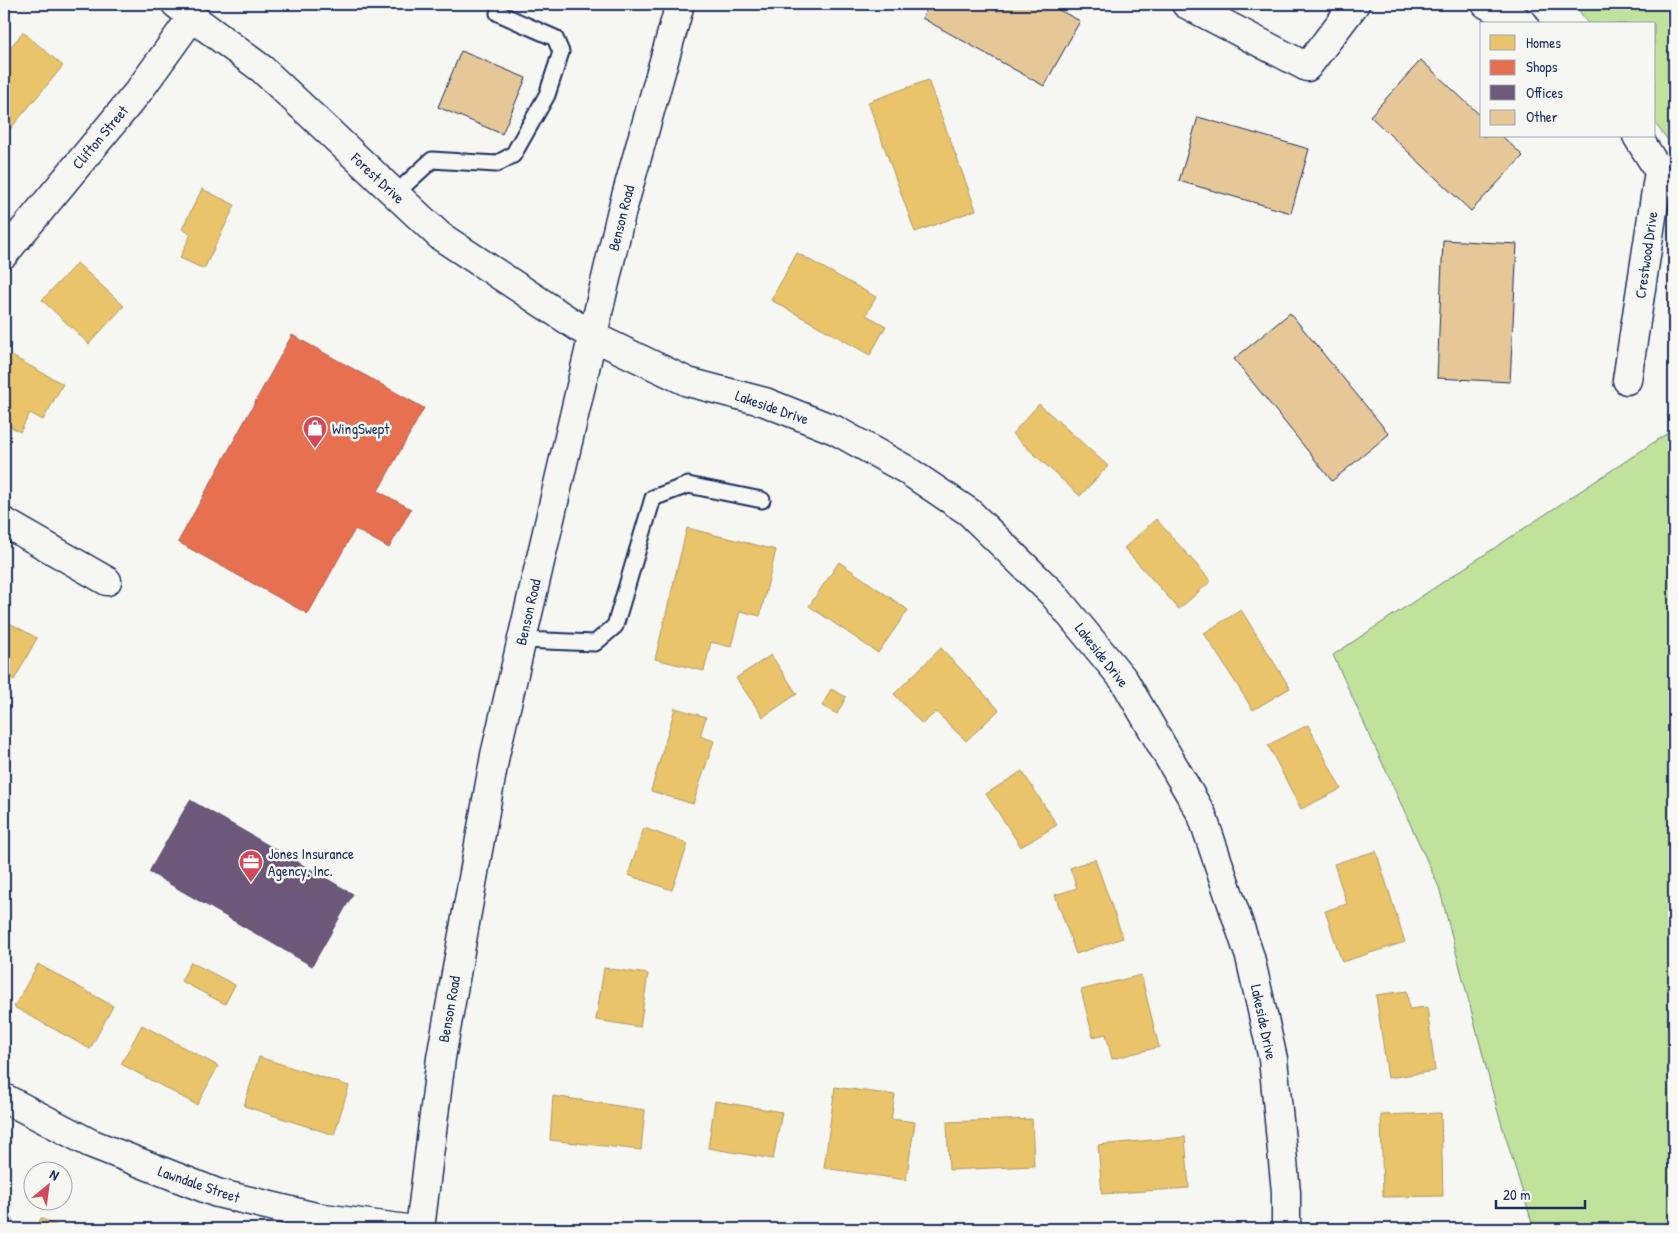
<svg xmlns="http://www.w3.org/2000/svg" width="1678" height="1233" viewBox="0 0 1678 1233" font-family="'Patrick Hand',sans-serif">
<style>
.green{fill:#c0e29b;stroke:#6e887c}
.homes{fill:#e9c46a;stroke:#ab9766}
.shops{fill:#e76f51;stroke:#aa5c55}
.offices{fill:#6d597a;stroke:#544c72}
.building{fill:#e5c798;stroke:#1b2f5e}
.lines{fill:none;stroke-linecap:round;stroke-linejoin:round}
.lane-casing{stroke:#1b2f5e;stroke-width:19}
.street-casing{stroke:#1b2f5e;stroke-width:31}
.secondary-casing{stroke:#1b2f5e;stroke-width:31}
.lane{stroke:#f6f6f2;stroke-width:15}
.street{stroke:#f6f6f2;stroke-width:28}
.secondary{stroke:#f6f6f2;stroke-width:28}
.labels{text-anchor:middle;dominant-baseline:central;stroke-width:5;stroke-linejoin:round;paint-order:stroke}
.street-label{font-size:15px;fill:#1b2f5e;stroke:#f6f6f2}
.poi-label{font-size:15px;fill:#1b2f5e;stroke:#f6f6f2;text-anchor:start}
</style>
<rect width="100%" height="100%" fill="#f6f6f2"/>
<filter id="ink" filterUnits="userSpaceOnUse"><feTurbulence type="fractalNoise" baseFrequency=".02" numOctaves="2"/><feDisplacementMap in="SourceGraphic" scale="10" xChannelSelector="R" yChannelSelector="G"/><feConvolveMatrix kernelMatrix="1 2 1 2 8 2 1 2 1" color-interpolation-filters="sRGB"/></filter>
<g filter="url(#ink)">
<path class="green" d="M1575,4H1674V148L1654,122V24H1588Z
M1674,429V1229H1534L1497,1109L1439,887L1333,655Z"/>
<path class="homes" d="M23,32L63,66L10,129L4,124V55Z
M928,80L976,210L915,232L868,102Z
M202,189L235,205L204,269L180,258L191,234L182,229Z
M797,253L876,297L866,315L886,326L870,355L771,300Z
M77,263L124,306L89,344L42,300Z
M10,355L63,384L43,420L30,413L20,432L4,423V366Z
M1039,404L1108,466L1080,496L1012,434Z
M1156,519L1211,581L1179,609L1124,548Z
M687,528L776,550L760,616L740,611L731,647L711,642L704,671L655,659Z
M839,562L908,610L878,653L809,606Z
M1241,610L1290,688L1253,710L1204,633Z
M4,620L37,638L14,680L4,674Z
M941,648L999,710L966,741L936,712L922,724L894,694Z
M771,655L797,694L763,717L736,678Z
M831,689L846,697L837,714L822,706Z
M675,708L706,717L700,736L714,741L693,804L651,791Z
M1308,725L1341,789L1301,809L1268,745Z
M1022,771L1057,825L1021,847L986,794Z
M644,828L688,844L672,890L628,875Z
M1376,851L1405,942L1342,962L1325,911L1347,904L1334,864Z
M1095,859L1123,938L1076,954L1055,895L1077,888L1070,868Z
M191,962L235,985L225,1004L181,981Z
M38,964L113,1006L90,1049L14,1007Z
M604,968L648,974L640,1027L596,1020Z
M1141,975L1159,1047L1112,1059L1106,1034L1093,1037L1081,990Z
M1407,991L1409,1009L1427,1007L1435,1071L1388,1078L1376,995Z
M142,1025L218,1066L197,1105L121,1064Z
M259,1057L349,1086L334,1135L244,1106Z
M835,1087L895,1095L891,1119L915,1122L906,1180L824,1168Z
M553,1096L645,1110L641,1150L550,1140Z
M715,1101L782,1112L773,1159L708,1148Z
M1441,1113L1443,1196L1383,1197L1381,1115Z
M1032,1119L1034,1166L949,1170L947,1122Z
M1185,1137L1189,1188L1102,1194L1098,1145Z
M4,1214L13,1219L7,1229H4Z
M41,1218L63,1229H36Z"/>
<path class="shops" d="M292,335L424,408L378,491L411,509L389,548L355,529L308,614L178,542Z"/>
<path class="offices" d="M190,800L353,894L312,966L149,872Z"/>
<path class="building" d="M930,4H1048L1080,21L1044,86L922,18Z
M461,51L526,78L502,134L438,107Z
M1421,60L1482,117V136H1502L1523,156L1471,211L1370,116Z
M1198,117L1309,149L1291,213L1179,181Z
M1443,240L1517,244L1510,382L1437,378Z
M1290,313L1389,434L1332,481L1234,359Z"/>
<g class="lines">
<defs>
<path id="lane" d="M395,194L432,160L496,164L513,155L547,95L561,52L555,38L498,13
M522,640L595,643L615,626L653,498L688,485L762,500"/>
<path id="street" d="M176,4L192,17L262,69L440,236L592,336L688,382L765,402L835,430L905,469L969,512L1053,594L1124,680L1202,815L1250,957L1273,1059L1286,1192V1229
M1186,4L1307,67L1355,4
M1486,4L1524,24
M4,254L138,92L192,17
M1627,380L1659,171L1637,136
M4,522L107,581
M4,1098L90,1143L217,1193L316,1217L407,1229"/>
<path id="secondary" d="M420,1229L441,1058L495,755L621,214L680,4"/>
</defs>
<use href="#lane" class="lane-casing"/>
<use href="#street" class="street-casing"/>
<use href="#secondary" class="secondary-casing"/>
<use href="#lane" class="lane"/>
<use href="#street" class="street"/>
<use href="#secondary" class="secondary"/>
</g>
</g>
<defs>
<symbol id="shop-pin" viewBox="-11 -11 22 30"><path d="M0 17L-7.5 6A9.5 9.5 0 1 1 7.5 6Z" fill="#d1495b" stroke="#f6f6f2"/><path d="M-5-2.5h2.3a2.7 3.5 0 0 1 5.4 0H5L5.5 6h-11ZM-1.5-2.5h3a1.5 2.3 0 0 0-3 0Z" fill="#fff"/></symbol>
<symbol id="office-pin" viewBox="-11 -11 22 30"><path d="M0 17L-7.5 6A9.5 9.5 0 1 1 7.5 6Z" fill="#d1495b" stroke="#f6f6f2"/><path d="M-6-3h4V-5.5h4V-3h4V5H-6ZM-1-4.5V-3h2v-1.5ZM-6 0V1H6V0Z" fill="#fff"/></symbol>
</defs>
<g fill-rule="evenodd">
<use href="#shop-pin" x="301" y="414" width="28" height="38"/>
<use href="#office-pin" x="237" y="848" width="28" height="38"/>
</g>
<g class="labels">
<g class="street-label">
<text transform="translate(100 137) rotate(-50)">Clifton Street</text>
<text transform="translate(378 178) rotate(43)">Forest Drive</text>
<text transform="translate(621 218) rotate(-76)">Benson Road</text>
<text transform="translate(1646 255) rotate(-82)">Crestwood Drive</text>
<text transform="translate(772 407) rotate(19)">Lakeside Drive</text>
<text transform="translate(528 612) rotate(-77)">Benson Road</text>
<text transform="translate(1102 655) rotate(52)">Lakeside Drive</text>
<text transform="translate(449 1009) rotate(-80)">Benson Road</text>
<text transform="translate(1264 1022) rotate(78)">Lakeside Drive</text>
<text transform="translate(199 1184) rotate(19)">Lawndale Street</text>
</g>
<g class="poi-label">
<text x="332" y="428">WingSwept</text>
<text x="268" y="853">Jones Insurance<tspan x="268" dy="17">Agency, Inc.</tspan></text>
</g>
</g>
<rect width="1678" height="1233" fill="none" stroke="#f6f6f2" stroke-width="20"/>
<rect x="10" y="10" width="1658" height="1213" fill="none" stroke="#1b2f5e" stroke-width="2" filter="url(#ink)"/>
<rect x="1480" y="22" width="175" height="115" fill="#f6f6f2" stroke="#9ea6b7"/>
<rect x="1490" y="35" width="25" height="15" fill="#e9c46a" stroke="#9ea6b7"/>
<text x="1526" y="48" font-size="15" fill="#1b2f5e">Homes</text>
<rect x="1490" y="60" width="25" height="15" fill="#e76f51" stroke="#9ea6b7"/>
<text x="1526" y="72" font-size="15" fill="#1b2f5e">Shops</text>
<rect x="1490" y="85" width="25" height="15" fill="#6d597a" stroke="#9ea6b7"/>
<text x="1526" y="98" font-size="15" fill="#1b2f5e">Offices</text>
<rect x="1490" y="110" width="25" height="15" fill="#e5c798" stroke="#9ea6b7"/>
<text x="1526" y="122" font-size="15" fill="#1b2f5e">Other</text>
<g transform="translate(48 1186) rotate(29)"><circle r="24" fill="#f6f6f2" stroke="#9ea6b7"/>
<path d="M0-4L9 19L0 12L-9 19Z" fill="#d1495b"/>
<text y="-8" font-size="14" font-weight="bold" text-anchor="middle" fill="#1b2f5e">N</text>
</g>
<path d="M1496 1200v8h89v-8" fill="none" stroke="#1b2f5e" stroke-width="2.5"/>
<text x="1503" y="1200" font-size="15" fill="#1b2f5e" stroke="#f6f6f2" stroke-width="4" paint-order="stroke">20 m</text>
</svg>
